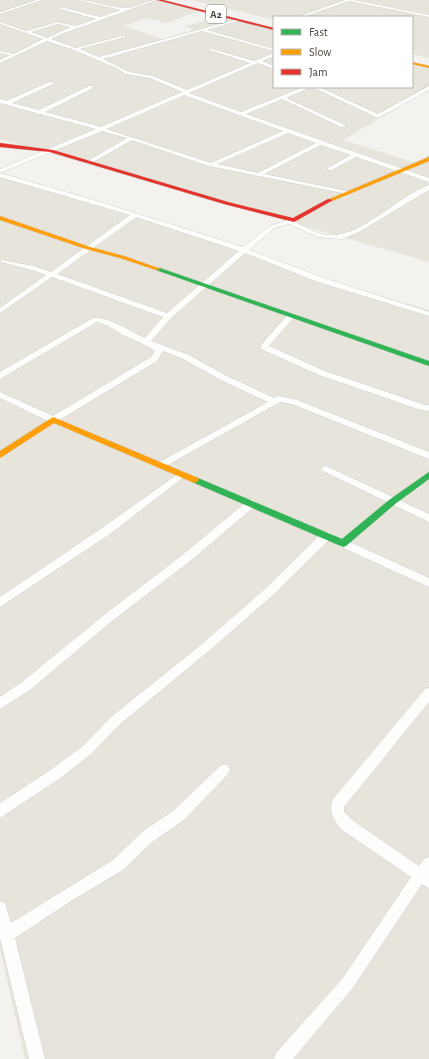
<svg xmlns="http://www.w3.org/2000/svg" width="429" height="1059" viewBox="0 0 429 1059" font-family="'Alegreya Sans',sans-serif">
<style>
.residential{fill:#e7e4dc}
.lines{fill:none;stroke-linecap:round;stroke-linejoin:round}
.street-casing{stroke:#d2d0cb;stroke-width:1}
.fast-casing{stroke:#d3cfc5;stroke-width:1}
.slow-casing{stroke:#d3cfc5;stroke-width:1}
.jam-casing{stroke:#d3cfc5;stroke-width:1}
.street{fill:#fdfdfc;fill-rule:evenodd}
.fast{fill:#30b455;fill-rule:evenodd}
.slow{fill:#ff9f0a;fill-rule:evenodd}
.jam{fill:#e5322d;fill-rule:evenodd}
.labels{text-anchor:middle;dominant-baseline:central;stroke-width:3;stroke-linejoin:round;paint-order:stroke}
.shield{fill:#fff;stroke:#817c74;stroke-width:1}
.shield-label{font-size:11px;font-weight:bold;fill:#4b4439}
</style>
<rect width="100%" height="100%" fill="#f4f2ee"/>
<path class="residential" d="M0,0H154L199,11L167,23L145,18L124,26L162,39L194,30L184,26L222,17L274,30V87H412V65L429,69V89L343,140L416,163L429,155V262L0,139Z
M192,0H429V58L412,54V17H274V20Z
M0,172L331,281L429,310V1059H25L0,949Z"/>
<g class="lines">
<defs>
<path id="street" d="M36,0H42L0,14V12Z
M77,0C93,0 108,7 124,8C134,9 146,0 157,0L64,33L51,39L76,48L125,35V37L80,49L99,57L238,19V21L207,30L274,49V51L202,31L103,59L129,72L153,76L187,90L250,63L209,50V48L254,61L274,53V56L262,61L274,66V69L258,63L189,93L241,112L304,87H311L286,98L345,125V127H341L282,99L246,114L429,178V182L356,157L332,170H328V168L351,155L321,145L264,174L346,191L349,193L348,194L209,166L132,140L90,164H86V162L127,138L102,131L0,173V169L96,129L40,114H36V113L0,103V99L7,101L49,82H53V84L12,103L39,110L89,86H93V88L45,112L101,127L182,92L150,78L126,74L116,68L74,50L47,41L0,63V60L10,55L0,53V51L14,54L43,39L0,24V22L26,31L57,22L76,26L96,19L60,9L61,7L100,17L121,10ZM57,24L71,27L47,38L31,32ZM184,95L283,131L211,163L106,129ZM288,133L316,143L258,173L217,164Z
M345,0H354L429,15V17L349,1L303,17H297Z
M429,86V90L378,118L312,87H319L378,114Z
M0,173L97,201L243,247L270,226L294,218L297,220L295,222C303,226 312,231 321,234C356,244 397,196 429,185V190L359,232L342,239L318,237L289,224L274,228L249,250L321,277L429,312V316L315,281L245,253L171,318L151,341L189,355L227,376L274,398L279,396L297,400L429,452V459L292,404L280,402L164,467H158L156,465L158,463L268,402L221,380L183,359L163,351L157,361L56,422H50L0,398V392L53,416L151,357L155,351C145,344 134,340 123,335C115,330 107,324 97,322L0,379V372L93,318C108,316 131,332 145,338L163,317L52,277L0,313V308L46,275L32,270L1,262V260L34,266L51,272L130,215L0,177ZM136,217L239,251L167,313L57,274Z
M288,314H291L295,316L269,346L325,371L425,405H429V411L421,410L319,375L261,349V345Z
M326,466L429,514V522L323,471L321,469L323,467Z
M182,471L187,474L185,476L110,534L0,607V597L102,528Z
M252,499L257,503L255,506L189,562L112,621L30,690L0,709V697L22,682L104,615L181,556L249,500Z
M326,532L330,533L331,536L330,539L273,595L210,650L119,725L91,754L59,779L0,818V803L49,771L83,746L111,717L202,644L265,589L322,533Z
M343,539L429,578V587L339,546L338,543L339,540Z
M429,688V702L344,807V812L352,820L419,866L424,859L429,857V888L422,884L352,989L293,1059H274L276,1053L342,979L411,877L342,830C334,821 328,811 333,799L425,689Z
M224,764L228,766L230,770L228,774L184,820L152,842L123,870L71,901L15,938L45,1059H29L0,938V901L5,903L11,923L113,860L142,832L174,810L220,766Z"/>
<path id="fast" d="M156,268H160L429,361V366L156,270Z
M429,472V479L395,504L346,546L343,547L192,482L191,480L195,477L198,478L342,539L389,500Z"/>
<path id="slow" d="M412,62L429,66V68L412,64Z
M429,157V161L332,201L327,200Z
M0,216L90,247L124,256L161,269L156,270L120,258L86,249L0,220Z
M53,417L198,478L199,480L195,483L192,482L54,423L0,458V451Z"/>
<path id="jam" d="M157,0H163L274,28V30Z
M0,143L53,150L228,202L293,218L328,199L333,200L294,222L224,204L50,152L0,147Z"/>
</defs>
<use href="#street" class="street-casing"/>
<use href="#fast" class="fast-casing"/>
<use href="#slow" class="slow-casing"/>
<use href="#jam" class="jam-casing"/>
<use href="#street" class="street"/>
<use href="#fast" class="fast"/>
<use href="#slow" class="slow"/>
<use href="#jam" class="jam"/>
</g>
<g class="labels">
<rect class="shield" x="206" y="5" width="20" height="18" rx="3"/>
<g class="shield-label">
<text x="216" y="14">A2</text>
</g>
</g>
<rect x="273" y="16" width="140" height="72" fill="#ffffff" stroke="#b7b4b0"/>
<rect x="281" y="29" width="20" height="6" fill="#30b455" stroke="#b7b4b0"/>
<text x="309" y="36" font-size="12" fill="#4b4439">Fast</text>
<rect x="281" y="49" width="20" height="6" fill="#ff9f0a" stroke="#b7b4b0"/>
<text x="309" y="56" font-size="12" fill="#4b4439">Slow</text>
<rect x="281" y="69" width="20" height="6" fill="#e5322d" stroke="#b7b4b0"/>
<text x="309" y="76" font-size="12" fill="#4b4439">Jam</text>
</svg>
